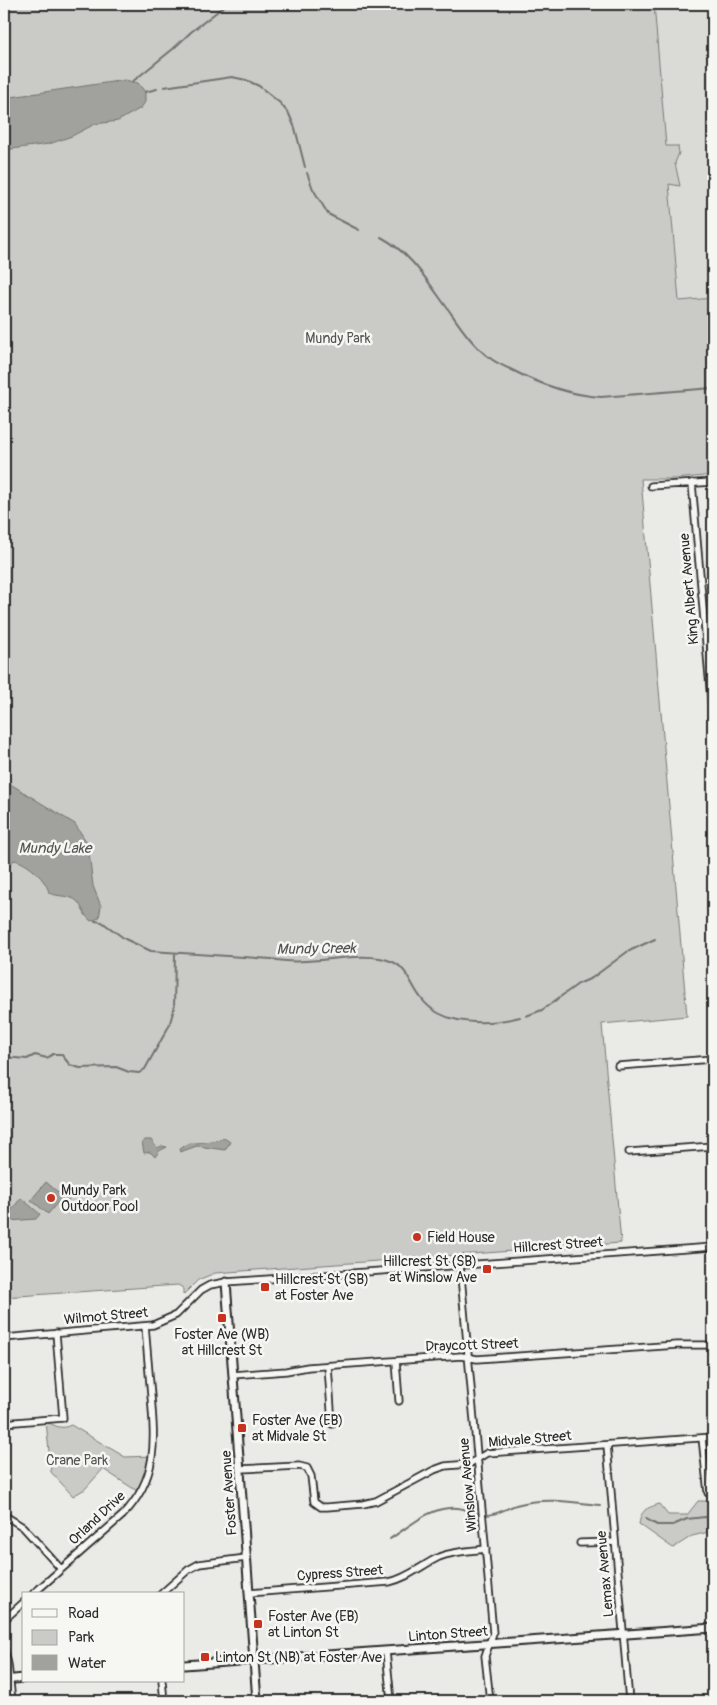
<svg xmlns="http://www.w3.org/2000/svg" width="717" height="1705" viewBox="0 0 717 1705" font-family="Pangolin,sans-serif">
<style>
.built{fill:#dadad6}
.green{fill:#cacac7;stroke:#7a7a79}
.water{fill:#a1a19e;stroke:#727270}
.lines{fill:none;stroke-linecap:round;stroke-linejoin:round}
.stream{stroke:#727270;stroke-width:2}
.minor-casing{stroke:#2b2b2b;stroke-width:9}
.tertiary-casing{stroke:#2b2b2b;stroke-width:11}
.minor{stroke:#f6f6f2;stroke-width:5.5}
.tertiary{stroke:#f6f6f2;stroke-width:7}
.poi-dot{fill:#c8321e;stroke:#f6f6f2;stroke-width:2}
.labels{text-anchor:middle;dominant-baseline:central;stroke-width:5;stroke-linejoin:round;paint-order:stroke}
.park-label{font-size:14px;fill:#535352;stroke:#f6f6f2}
.street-label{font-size:14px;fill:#2b2b2b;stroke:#f6f6f2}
.poi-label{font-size:14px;fill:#2b2b2b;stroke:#f6f6f2;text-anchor:start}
.water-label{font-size:15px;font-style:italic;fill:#545453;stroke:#f6f6f2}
</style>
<rect width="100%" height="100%" fill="#eaeae6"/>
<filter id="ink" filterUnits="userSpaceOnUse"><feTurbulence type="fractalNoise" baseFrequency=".02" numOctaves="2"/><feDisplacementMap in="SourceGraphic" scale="10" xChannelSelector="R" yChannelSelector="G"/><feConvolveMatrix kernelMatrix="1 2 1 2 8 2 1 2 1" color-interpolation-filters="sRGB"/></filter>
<g filter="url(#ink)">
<path class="built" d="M645,4H713V298L679,301L669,183L680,186L675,163L679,152L678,146L660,147Z"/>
<path class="green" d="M4,4H654L666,146H678L679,153L675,163L680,186L669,184L679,301L713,298V475L675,479H641L687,1016L602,1024L621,1243L215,1273L198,1280L183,1295V1288L178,1285L4,1297Z
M46,1421C55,1426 61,1430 71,1425L125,1457L153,1456L140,1493L103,1469L85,1489L73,1496L51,1472Z
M698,1501H713V1531L692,1536L673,1548L639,1524C642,1509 645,1509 659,1504L668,1515H687Z"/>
<path class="water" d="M125,80L138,83L145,92V102L141,108L118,121L95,124L72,136L49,144L4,150V98Z
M4,782L12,785L75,824L88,844L93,886L101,906L99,918L91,921C83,915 83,907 77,901C70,895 58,897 49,893C47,880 27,862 14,860L9,866L5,864L6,859L4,854Z
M224,1138L230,1142L225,1150L197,1146L180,1152L179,1149L190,1143C195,1144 219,1140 224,1138Z
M145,1140H151L157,1148L162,1146L167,1147L159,1151L155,1157L150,1152L144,1153L142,1142Z
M46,1182L58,1192L68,1193V1202H58L48,1214L31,1200Z
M21,1198L40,1214L36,1219L9,1221L5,1218Z"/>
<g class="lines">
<path class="stream" d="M132,82L173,49L191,32L227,4
M164,87L232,77L246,80L259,86L280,103L289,114L295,128L305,167
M145,92L157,89
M307,173L313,189L328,214L359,230
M381,237C411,253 428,282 448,309C460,326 473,346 490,358C496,363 504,366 510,369C539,384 569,395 601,397L713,388
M95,921L102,922L125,939L151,951L272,959C311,968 360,948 393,962C407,968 412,987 421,998C442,1027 489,1025 520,1017
M526,1016L542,1010L578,984L592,978L627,952L655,939
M4,1057L27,1059L35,1055L47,1058L53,1054H61L70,1065L80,1068L116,1067L129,1072L139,1073L145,1069L169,1026L174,1009L175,953
M646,1519L657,1525H673L687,1519L705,1517L713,1518
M390,1539C410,1526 432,1505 458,1508C467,1509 478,1516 487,1515C497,1515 507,1508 516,1505C543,1497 573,1502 600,1505"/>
<defs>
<path id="minor" d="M692,483L713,722
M651,486L713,482
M618,1066L713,1059
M629,1152L713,1146
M460,1265L493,1633L485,1656L490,1701
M4,1338L153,1325L176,1315L201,1290L210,1285L226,1282L713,1247
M396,1361L399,1401
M328,1366L332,1424
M233,1375L286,1371L308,1367L461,1356L477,1359L677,1345H713
M4,1423L63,1418L56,1333
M702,1438L708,1493
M607,1445L629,1701
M240,1469L299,1466L307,1468L311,1476L314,1502L321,1507H327L363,1504L376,1501L434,1470L445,1466L469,1464L487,1453L713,1437
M4,1515L23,1527L61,1569
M580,1543L615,1542
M712,1570L713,1591
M249,1593L389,1582C408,1578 422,1565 439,1557C453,1551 470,1551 486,1549
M33,1594L123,1515C158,1478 155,1443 151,1396C149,1372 147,1349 145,1326
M161,1594L188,1570L199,1564L246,1558
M4,1620L24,1602
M4,1648L8,1664L12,1701
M386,1651L391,1701
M162,1681L164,1701"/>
<path id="tertiary" d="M226,1282L257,1701
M184,1665L713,1628
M4,1680L24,1678"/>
</defs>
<use href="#minor" class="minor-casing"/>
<use href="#tertiary" class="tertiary-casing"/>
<use href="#minor" class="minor"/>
<use href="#tertiary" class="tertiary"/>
</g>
</g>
<g class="poi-dot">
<circle cx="51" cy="1198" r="5"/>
<circle cx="417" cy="1237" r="5"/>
<rect x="482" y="1264" width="10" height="10" rx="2.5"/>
<rect x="260" y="1282" width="10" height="10" rx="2.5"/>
<rect x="217" y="1313" width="10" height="10" rx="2.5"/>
<rect x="237" y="1423" width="10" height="10" rx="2.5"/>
<rect x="253" y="1619" width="10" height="10" rx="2.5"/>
<rect x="200" y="1652" width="10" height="10" rx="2.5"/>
</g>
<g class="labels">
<g class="park-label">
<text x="338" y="338">Mundy Park</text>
<text x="77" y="1460">Crane Park</text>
</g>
<g class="street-label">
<text transform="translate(689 589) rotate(-95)">King Albert Avenue</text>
<text transform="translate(558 1245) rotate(-4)">Hillcrest Street</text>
<text transform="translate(106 1316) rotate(-5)">Wilmot Street</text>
<text transform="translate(472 1345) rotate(-2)">Draycott Street</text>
<text transform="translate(530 1439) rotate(-5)">Midvale Street</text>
<text transform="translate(468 1485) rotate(-95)">Winslow Avenue</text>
<text transform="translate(229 1493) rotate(-94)">Foster Avenue</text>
<text transform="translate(97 1518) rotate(-43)">Orland Drive</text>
<text transform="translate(340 1573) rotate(-4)">Cypress Street</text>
<text transform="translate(605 1574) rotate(-95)">Lemax Avenue</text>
<text transform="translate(448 1634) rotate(-4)">Linton Street</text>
</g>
<g class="poi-label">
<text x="61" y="1190">Mundy Park<tspan x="61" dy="16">Outdoor Pool</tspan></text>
<text x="427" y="1237">Field House</text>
<text x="477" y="1261" text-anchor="end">Hillcrest St (SB)<tspan x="477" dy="16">at Winslow Ave</tspan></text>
<text x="275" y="1279">Hillcrest St (SB)<tspan x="275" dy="16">at Foster Ave</tspan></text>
<text x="222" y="1334" text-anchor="middle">Foster Ave (WB)<tspan x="222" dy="16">at Hillcrest St</tspan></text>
<text x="252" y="1420">Foster Ave (EB)<tspan x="252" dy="16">at Midvale St</tspan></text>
<text x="268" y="1616">Foster Ave (EB)<tspan x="268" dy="16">at Linton St</tspan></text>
<text x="215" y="1657">Linton St (NB) at Foster Ave</text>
</g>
<g class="water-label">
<text x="55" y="848">Mundy Lake</text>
<text transform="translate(316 949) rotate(-1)">Mundy Creek</text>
</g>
</g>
<rect width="717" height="1705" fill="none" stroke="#f6f6f2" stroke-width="20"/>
<rect x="10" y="10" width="697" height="1685" fill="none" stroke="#2b2b2b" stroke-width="2" filter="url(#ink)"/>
<rect x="22" y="1592" width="162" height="90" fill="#f6f6f2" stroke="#a5a5a2"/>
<rect x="32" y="1609" width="25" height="8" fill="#f6f6f2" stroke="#a5a5a2"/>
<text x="68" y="1618" font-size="15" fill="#2b2b2b">Road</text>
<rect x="32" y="1630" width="25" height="15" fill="#cacac7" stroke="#a5a5a2"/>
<text x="68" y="1642" font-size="15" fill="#2b2b2b">Park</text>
<rect x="32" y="1655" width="25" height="15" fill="#a1a19e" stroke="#a5a5a2"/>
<text x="68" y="1668" font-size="15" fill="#2b2b2b">Water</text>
</svg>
